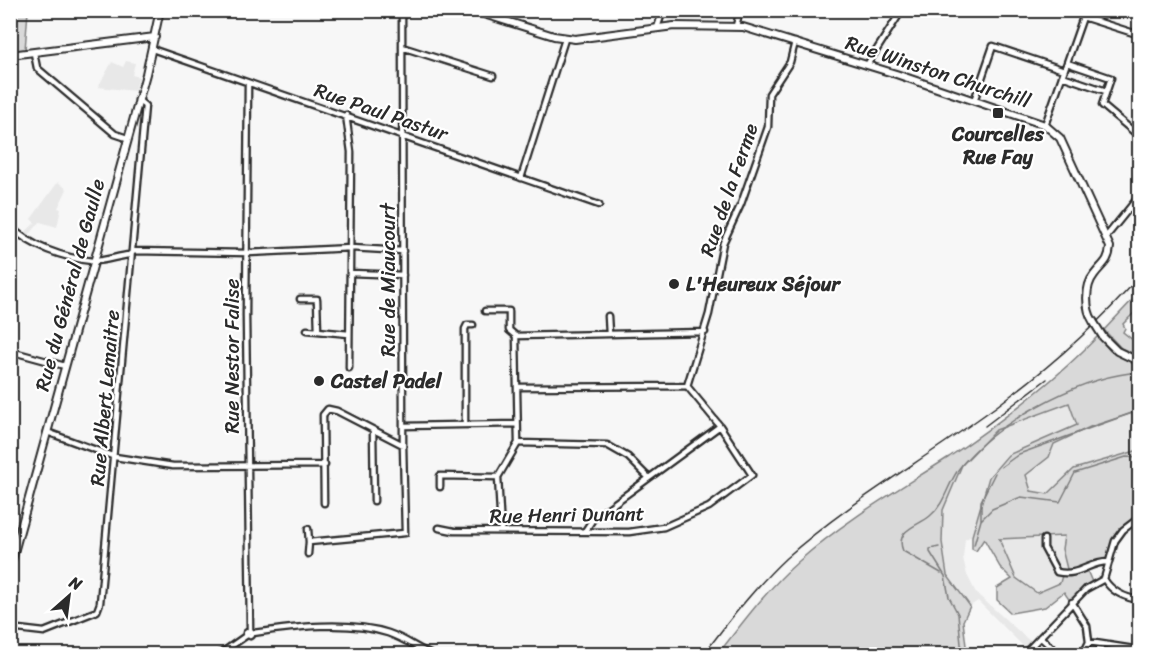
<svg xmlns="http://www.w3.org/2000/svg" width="1150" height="665" viewBox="0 0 1150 665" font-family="Sriracha,sans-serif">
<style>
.built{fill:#e8e8e8}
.green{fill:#d9d9d9;stroke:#828282;stroke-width:1.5;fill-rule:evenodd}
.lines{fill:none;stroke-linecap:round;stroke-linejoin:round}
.stream{stroke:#7b7b7b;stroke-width:1.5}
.street-casing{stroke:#2b2b2b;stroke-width:9}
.secondary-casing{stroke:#2b2b2b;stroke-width:10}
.street{stroke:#fff;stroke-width:4.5}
.secondary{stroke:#fff;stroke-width:6}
.rail{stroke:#2b2b2b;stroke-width:1.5}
.secondary-bridge-casing{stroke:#2b2b2b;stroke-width:10;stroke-linecap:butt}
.secondary-bridge{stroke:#fff;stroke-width:6}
.poi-dot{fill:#2b2b2b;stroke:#fff;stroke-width:2}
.labels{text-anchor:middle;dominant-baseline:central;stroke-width:4.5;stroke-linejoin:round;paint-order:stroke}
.street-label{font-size:20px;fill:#2b2b2b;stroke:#fff}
.poi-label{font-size:20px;font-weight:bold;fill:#2b2b2b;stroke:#fff;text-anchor:start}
</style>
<rect width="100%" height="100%" fill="#f7f7f7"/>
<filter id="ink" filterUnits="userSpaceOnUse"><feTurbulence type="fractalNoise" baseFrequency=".0167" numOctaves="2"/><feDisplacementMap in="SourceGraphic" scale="12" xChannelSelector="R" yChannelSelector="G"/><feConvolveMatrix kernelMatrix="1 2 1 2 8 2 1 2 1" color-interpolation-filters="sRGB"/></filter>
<g filter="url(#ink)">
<path class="built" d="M126,61L135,63L132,75L139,77L135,91L98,87L112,62L123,67Z
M58,182L67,189L58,208L61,209L57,227L40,222L26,239L22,235L35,223L31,219Z
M1069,402L1077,425L1028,447L989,477L972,536L965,539L963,558L967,575L976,593L1031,642L1026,649L978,601L970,606L947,575L942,542L943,510L962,465L996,430Z
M1139,411V450L1074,469L1048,494L1031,491L1026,475L1049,457L1054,444L1090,427Z
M1064,536L1062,549L1068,572L1060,576V583L1037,593L1016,578L998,538Z"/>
<path class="green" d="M11,10L28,11L25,50L11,51Z
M1139,293V308L1123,324L1125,328L1123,332L1139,345V356L1121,348L1104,330Z
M1098,336L1110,351L1139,365V411L1090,427L1054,444L1049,457L1026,475L1031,491L1048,494L1074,469L1139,450V520L1115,541L1108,562L1086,568L1092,582L1070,601L1064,592L1045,607L1011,613L997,600V588L1012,579L1000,567L984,539L976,551L972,549V536L989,477L1008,455L1077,425L1069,403L996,430L962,465L943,510L942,542L947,575L970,606L963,621L967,654H825L824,651L797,650L792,654H718C743,622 768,588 799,561C845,520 898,490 949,457C1002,421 1054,382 1098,336ZM1064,536L1062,549L1068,573L1062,575L1060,583L1037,593L1016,578L999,539Z"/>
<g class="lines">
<path class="stream" d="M1001,467L1019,454L1140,410
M981,520V501L995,473
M974,545L981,520L992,509L1021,497L1060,502L1075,473L1126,457L1140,458
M939,547L930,549V552L945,576L949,597L958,614L962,654
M941,573L903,551C894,529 919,526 930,516C946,503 948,481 961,466C996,423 1074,380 1130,373"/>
<defs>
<path id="street" d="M736,26L740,10
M657,28L663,10
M402,47L493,76
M152,49L599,205
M34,53L37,68L115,134L127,138
M1067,63L1111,78L1102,105L1140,137
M867,65L902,10
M1062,76L1106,91
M248,83L246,315L250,630L253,633L250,636L246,633L250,630
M974,101L993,46L1064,70
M346,115L351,152L349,368
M1045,125L1083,17L1140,35
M521,178L565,39
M10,226C29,246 64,258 92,261C102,262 118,256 129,255L134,251L248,253L351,248L403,251
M1106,237L1140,195
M351,273L403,275
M300,299H317L318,331
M485,311H509V330L516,336
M307,330L349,334
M609,334L705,332
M516,336L609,334L608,316
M10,351L65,366
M687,386L709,314L723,243L741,204L768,127L769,94L790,62L795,42
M465,425V329L467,325H473
M403,426L517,424
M373,430L374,501
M47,432L115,457L173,466L325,465
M518,443L607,445L628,457L648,477
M440,487V476L498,477
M324,503L323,415L328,409L337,411L403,445
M439,528L454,531L629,532L664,527L709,507L752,475L720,426L687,386L518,387
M308,529L309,542L405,533L403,445L402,10
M501,531L498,477L518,443L516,336
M585,531L593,519L720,426
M1044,539V548L1057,572C1079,577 1088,562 1108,562
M308,554L309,542
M1104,579L1115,541L1123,530L1140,517
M1104,579C1112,592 1125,598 1140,600
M1072,602L1087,626L1089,642
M10,628L44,632L97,611L100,603L145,106L138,100
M253,633C293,627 349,620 388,633C403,638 417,648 430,654
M1040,637L1059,654
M220,654L247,635
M1024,654L1086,589L1104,579
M1083,654L1089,642L1140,650"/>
<path id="secondary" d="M471,10L554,36L575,39L674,26L743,27L896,74L1045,125L1060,138L1110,247C1109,262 1102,264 1094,275C1085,286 1085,309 1093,321
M10,55L155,37
M1103,337L1117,351L1140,362
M10,567L146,74L160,10"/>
</defs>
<use href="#street" class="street-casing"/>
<use href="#secondary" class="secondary-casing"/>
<use href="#street" class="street"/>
<use href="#secondary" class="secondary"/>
<path class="rail" d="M985,426L1047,379
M704,654C729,620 755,587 786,558C842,508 905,471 966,428C1030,384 1089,335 1140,276"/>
<defs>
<path id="secondary-bridge" d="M1093,321L1103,337"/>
</defs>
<use href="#secondary-bridge" class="secondary-bridge-casing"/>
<use href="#secondary-bridge" class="secondary-bridge"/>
</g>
</g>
<g class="poi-dot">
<rect x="992" y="107" width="12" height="12" rx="3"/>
<circle cx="674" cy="284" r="6"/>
<circle cx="319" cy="381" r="6"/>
</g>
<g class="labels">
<g class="street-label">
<text transform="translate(938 72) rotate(18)">Rue Winston Churchill</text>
<text transform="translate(381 112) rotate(19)">Rue Paul Pastur</text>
<text transform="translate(729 190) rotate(-71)">Rue de la Ferme</text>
<text transform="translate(388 280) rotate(-90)">Rue de Miaucourt</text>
<text transform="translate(70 285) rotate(-75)">Rue du Général de Gaulle</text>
<text transform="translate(232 356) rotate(-90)">Rue Nestor Falise</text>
<text transform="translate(105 398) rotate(-85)">Rue Albert Lemaitre</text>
<text transform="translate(567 515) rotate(-1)">Rue Henri Dunant</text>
</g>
<g class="poi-label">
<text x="998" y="134" text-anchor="middle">Courcelles<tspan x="998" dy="23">Rue Fay</tspan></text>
<text x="686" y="284">L'Heureux Séjour</text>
<text x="331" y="381">Castel Padel</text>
</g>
</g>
<rect width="1150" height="665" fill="none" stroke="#fff" stroke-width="36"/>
<rect x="18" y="18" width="1114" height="629" fill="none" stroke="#2b2b2b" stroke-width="2" filter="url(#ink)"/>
<g transform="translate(69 596) rotate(28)" stroke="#ffffff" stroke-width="4.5" paint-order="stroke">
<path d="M0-4.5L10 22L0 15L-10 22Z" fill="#2b2b2b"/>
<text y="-9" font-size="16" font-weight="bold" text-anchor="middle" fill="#2b2b2b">N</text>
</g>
</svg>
